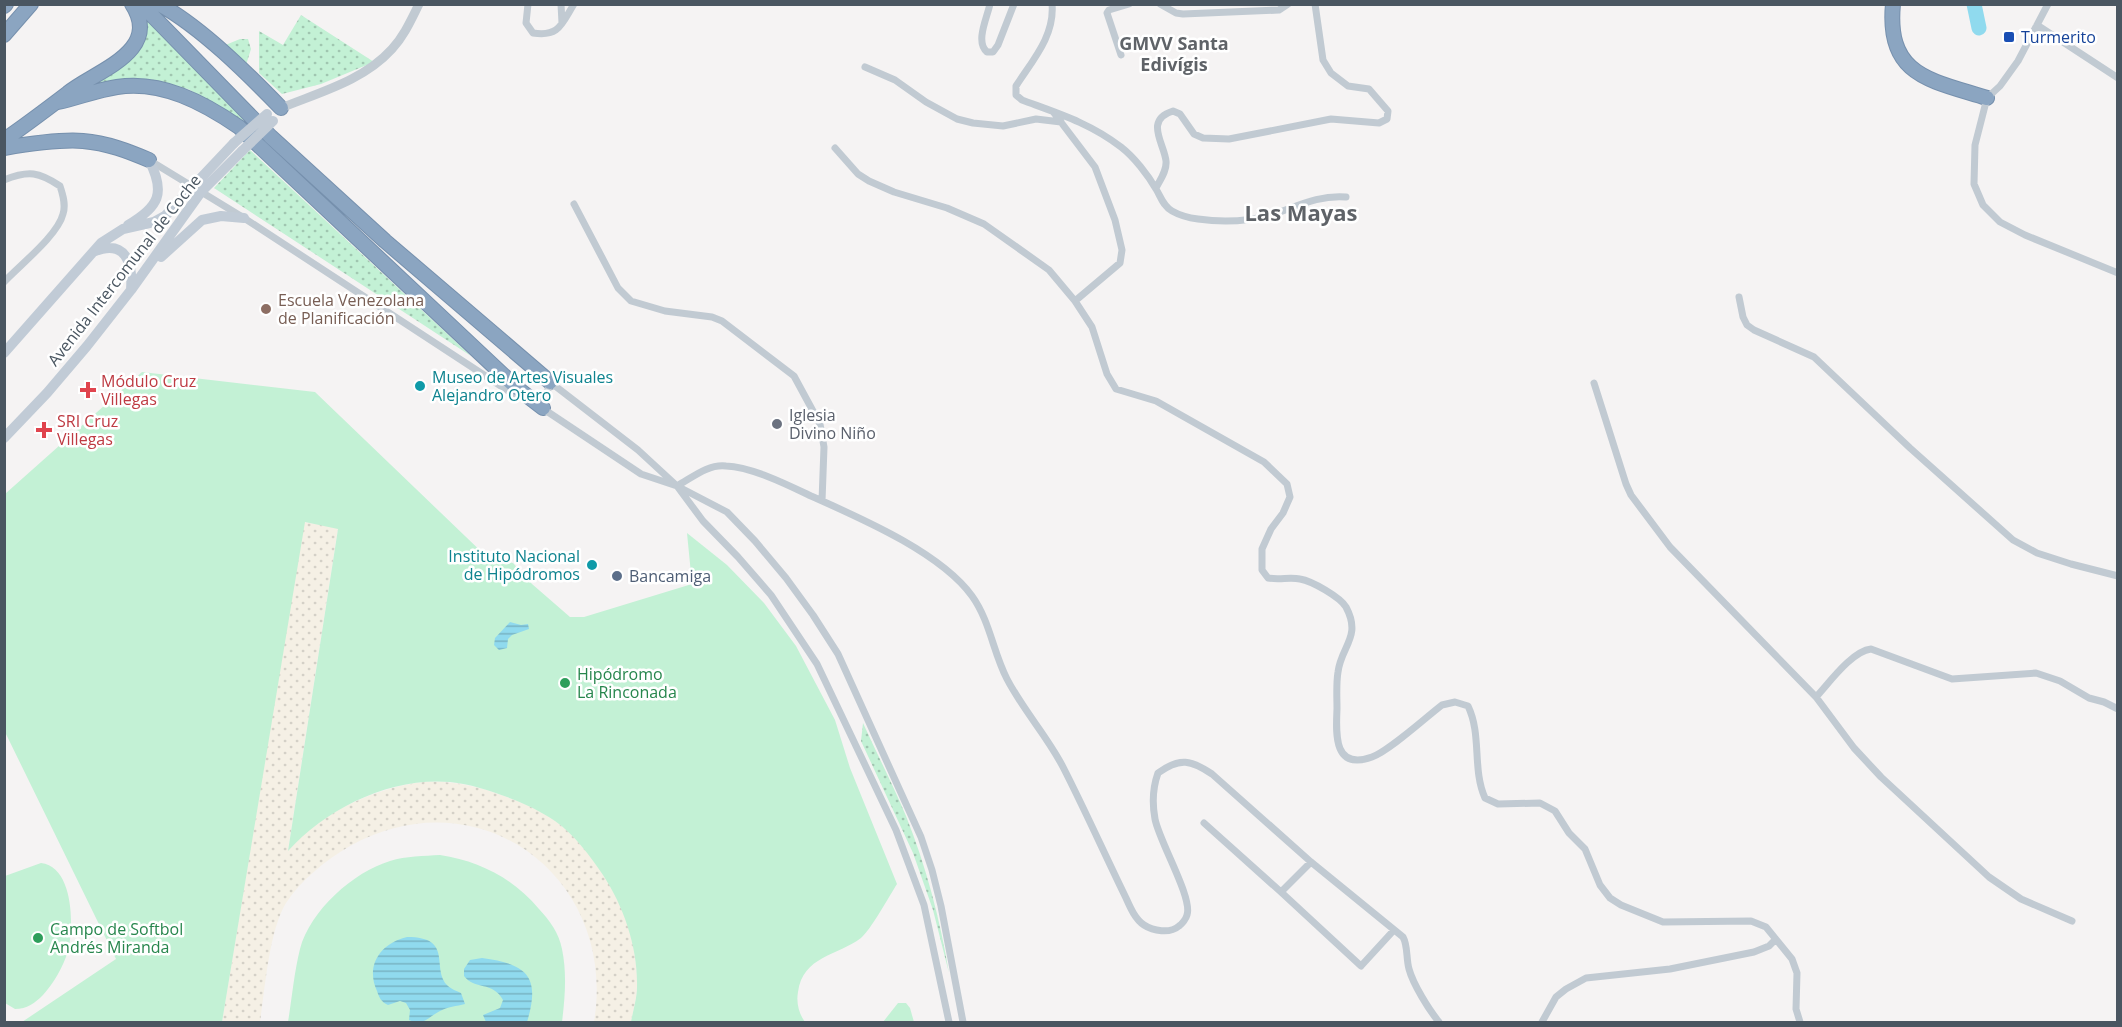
<svg xmlns="http://www.w3.org/2000/svg" width="2122" height="1027" viewBox="0 0 2122 1027" font-family="'Open Sans',sans-serif">
<style>
.grass{fill:url(#grass-dots)}
.sand{fill:url(#sand-dots)}
.pitch{fill:#c3f1d5}
.water{fill:url(#water-rules)}
.lines{fill:none;stroke-linecap:round;stroke-linejoin:round}
.river{stroke:#90daee;stroke-width:15}
.motorway-casing{stroke:#7690ad;stroke-width:16}
.minor{stroke:#c1cad2;stroke-width:7}
.tertiary{stroke:#c1cad2;stroke-width:9}
.secondary{stroke:#c1cbd6;stroke-width:10}
.motorway{stroke:#8ba5c1;stroke-width:14}
.secondary-bridge{stroke:#c1cbd6;stroke-width:10}
.transit-dot{fill:#1a4fb4;stroke:#fff;stroke-width:2}
.education-dot{fill:#8d6e63;stroke:#fff;stroke-width:2}
.culture-dot{fill:#0f9aa8;stroke:#fff;stroke-width:2}
.health-dot{fill:#e0444e;stroke:#fff;stroke-width:2}
.worship-dot{fill:#6b7280;stroke:#fff;stroke-width:2}
.service-dot{fill:#5c6f8a;stroke:#fff;stroke-width:2}
.leisure-dot{fill:#2e9e5b;stroke:#fff;stroke-width:2}
.labels{text-anchor:middle;dominant-baseline:central;stroke-width:5;stroke-linejoin:round;paint-order:stroke}
.transit-label{font-size:16px;fill:#164399;stroke:#fff;text-anchor:start}
.street-label{font-size:16px;fill:#4a5661;stroke:#fff}
.education-label{font-size:16px;fill:#785e54;stroke:#fff;text-anchor:start}
.culture-label{font-size:16px;fill:#0d838f;stroke:#fff;text-anchor:start}
.health-label{font-size:16px;fill:#be3a42;stroke:#fff;text-anchor:start}
.worship-label{font-size:16px;fill:#5b616d;stroke:#fff;text-anchor:start}
.service-label{font-size:16px;fill:#4e5e75;stroke:#fff;text-anchor:start}
.leisure-label{font-size:16px;fill:#27864d;stroke:#fff;text-anchor:start}
.neighbourhood-label{font-size:18px;font-weight:bold;fill:#5f6368;stroke:#fff}
.district-label{font-size:22px;font-weight:bold;fill:#5f6368;stroke:#fff}
</style>
<defs>
<pattern id="grass-dots" width="8" height="8" patternUnits="userSpaceOnUse" patternTransform="scale(1.5)"><rect width="8" height="8" fill="#c3f1d5"/><path d="M2 2h.1M6 6h.1" fill="none" stroke="#a0c6b0" stroke-width="1.8" stroke-linecap="round"/></pattern>
<pattern id="sand-dots" width="8" height="8" patternUnits="userSpaceOnUse" patternTransform="scale(1.5)"><rect width="8" height="8" fill="#f5f0e5"/><path d="M2 2h.1M6 6h.1" fill="none" stroke="#d4d0c7" stroke-width="1.8" stroke-linecap="round"/></pattern>
<pattern id="water-rules" width="6" height="5" patternUnits="userSpaceOnUse" patternTransform="scale(1.5)"><rect width="6" height="5" fill="#90daee"/><path d="M0 2.5h6" fill="none" stroke="#78b4c4"/></pattern>
</defs>
<rect width="100%" height="100%" fill="#f5f3f3"/>
<path class="grass" d="M141,12L246,122L188,89L159,83L76,92C94,81 133,63 142,45C146,34 143,22 141,12Z
M301,15L374,62L321,84L282,94L259,73V31L283,45Z
M240,39H248L251,49L246,65L223,46Z
M250,150L471,356L214,188Z
M863,723C877,754 893,785 906,816C926,866 940,919 949,973L933,910L913,853L861,741Z"/>
<path class="sand" d="M304,522L338,528L288,850C294,845 298,838 304,834C336,807 375,790 415,783C444,779 474,785 501,795C519,801 538,809 554,820C575,834 608,875 618,897C629,924 638,957 637,986C637,998 633,1011 631,1022H594C618,878 480,774 350,846C326,860 301,880 286,903C269,931 265,989 260,1022H222Z"/>
<path class="pitch" d="M142,372L315,392L490,560L513,563L532,584L570,617H584L692,584L687,533L727,565L764,603L796,646L835,720L850,768L897,884C890,895 870,931 861,938C837,956 803,956 798,992C796,1003 799,1014 805,1022H631C633,1011 637,998 637,987C638,948 624,907 603,875C590,856 575,835 555,821C541,811 523,803 507,797C488,790 470,784 450,782C390,777 327,808 288,851L338,529L305,522L222,1022H22L116,959L5,732V494Z
M440,855C480,861 514,879 539,909C550,921 559,933 562,949C567,973 565,998 562,1022H288C292,998 294,973 300,949C310,911 353,872 390,861C406,856 424,856 440,855Z
M41,863C74,867 74,927 68,951C63,967 54,983 43,995C35,1003 27,1009 15,1009L5,1003V876Z
M898,1003H906L910,1008L914,1022H883Z"/>
<path class="water" d="M510,622L521,625L528,624L529,629L512,635L508,639L507,648L499,650L494,645L495,638Z
M407,937C455,937 430,969 448,986C451,989 457,991 461,993L465,1004C457,1006 447,1007 440,1011C428,1017 423,1027 409,1020L410,1010L406,1003L400,1001L388,1005C381,1002 379,997 377,991C365,965 381,943 407,937Z
M482,958C527,964 541,976 527,1022H486L483,1015L500,1008L503,1000C493,981 474,990 464,976V969L470,960Z"/>
<g class="lines">
<path class="river" d="M1974,4L1979,28"/>
<defs>
<path id="motorway" d="M141,4L271,137L385,241L550,382
M159,4C202,28 247,73 281,108
M1893,4C1886,76 1930,80 1987,98
M4,6L6,4
M4,35L31,4
M58,102C77,98 97,90 117,87C162,80 204,103 239,127L517,388L543,408
M4,140C26,125 47,109 68,93C95,71 163,52 132,4
M4,148C28,144 60,139 83,141C107,143 128,151 149,160"/>
</defs>
<use href="#motorway" class="motorway-casing"/>
<path class="minor" d="M528,4L526,23L533,33C559,37 561,25 574,4
M561,4L562,23
M990,4C987,18 975,42 987,52H993L998,45L1014,4
M1052,4C1055,36 1032,61 1016,86V95L1022,100C1057,113 1090,123 1121,147C1134,157 1148,175 1156,189C1161,197 1163,206 1172,211C1179,215 1190,218 1198,219C1225,223 1254,221 1280,212C1302,204 1322,195 1346,197
M1160,4L1176,13L1183,14L1279,10L1288,4
M2048,4L2018,61L2000,86L1987,98L1975,145L1974,184L1983,205L2000,222L2025,235L2118,273
M2037,25L2118,78
M1121,55L1107,13L1109,10L1129,4
M865,67L895,80L926,102L957,119L973,123L1003,126L1036,119L1061,122
M1054,113L1095,167L1115,220L1122,250L1120,263L1075,301
M835,148L858,174L869,181L894,192L947,208L984,224L1049,270L1075,301L1092,327L1107,374L1116,389L1156,401L1264,462L1287,484L1290,497L1283,513L1271,529L1262,549V570L1268,578C1279,580 1290,577 1300,579C1312,581 1340,597 1346,607C1362,637 1341,646 1338,672C1336,684 1337,697 1337,709C1336,733 1333,771 1372,757C1389,751 1425,718 1442,705L1455,702L1468,706C1482,735 1472,769 1485,798L1498,804L1540,803L1555,811L1569,833L1585,849L1600,885L1610,898L1621,905L1663,922L1751,921L1766,927L1792,959L1797,973L1796,1009L1800,1022
M149,160L244,218L513,394L524,399
M4,180C29,170 39,172 60,186C63,195 66,205 63,214C58,235 20,265 4,282
M1156,188C1160,180 1167,171 1166,161C1164,143 1144,120 1173,111L1180,114L1194,134L1203,138L1229,139L1331,119L1379,123L1387,119L1388,111L1369,89L1348,86L1331,73L1323,60L1315,4
M574,204L618,288L631,301L665,311L712,317L722,321L794,376L820,424L824,447L822,501
M1739,297L1743,317L1747,325L1754,330L1814,357L1910,448L2013,540L2037,553L2071,564L2118,576
M1594,383L1626,484L1631,495L1670,547L1816,697C1829,683 1852,651 1871,649L1952,679L2036,673L2060,681L2089,698L2104,702L2118,709
M542,408L641,474L677,486L727,512L755,541L786,578L813,615L838,654L921,837L932,870L941,906L963,1022
M543,408L550,382L638,450L677,486L703,521L738,557L771,595L817,664L896,830L924,905L949,1022
M677,486C693,477 708,464 726,466C752,467 788,485 811,496C860,518 940,552 972,596C990,621 993,652 1007,679C1023,710 1047,736 1063,767C1085,810 1105,855 1126,898C1130,907 1135,919 1144,925C1153,931 1170,934 1179,926C1182,924 1186,919 1187,915C1193,898 1159,841 1155,819C1152,803 1153,787 1158,773C1180,757 1191,760 1212,774L1311,862L1403,937C1408,946 1406,958 1409,969C1413,984 1429,1010 1439,1022
M1816,697L1854,748L1881,777L1989,877L2021,899L2072,921
M1204,823L1281,892
M1311,862L1281,892L1361,966L1394,930
M1542,1022L1556,997L1566,989L1586,978L1670,969L1754,952L1769,946L1775,940"/>
<path class="tertiary" d="M281,108C320,92 363,81 392,49C404,36 411,20 419,4"/>
<path class="secondary" d="M128,225C159,207 166,193 149,160
M93,252C126,238 133,263 131,290
M161,257L202,220L221,216L244,218
M4,353L101,243L123,229L154,222L165,216L234,143
M4,438L47,393L87,346L131,290L201,192L242,151"/>
<use href="#motorway" class="motorway"/>
<path class="secondary-bridge" d="M234,143L267,114
M242,151L273,121"/>
</g>
<rect class="transit-dot" x="2003" y="31" width="12" height="12" rx="3"/>
<circle class="education-dot" cx="266" cy="309" r="6"/>
<g class="culture-dot">
<circle cx="420" cy="386" r="6"/>
<circle cx="592" cy="565" r="6"/>
</g>
<g class="health-dot">
<path d="M85 381h6v6h6v6h-6v6h-6v-6h-6v-6h6z"/>
<path d="M41 421h6v6h6v6h-6v6h-6v-6h-6v-6h6z"/>
</g>
<circle class="worship-dot" cx="777" cy="424" r="6"/>
<circle class="service-dot" cx="617" cy="576" r="6"/>
<g class="leisure-dot">
<circle cx="565" cy="683" r="6"/>
<circle cx="38" cy="938" r="6"/>
</g>
<g class="labels">
<g class="transit-label">
<text x="2021" y="37">Turmerito</text>
</g>
<g class="street-label">
<text transform="translate(124 270) rotate(-52)">Avenida Intercomunal de Coche</text>
</g>
<g class="education-label">
<text x="278" y="300">Escuela Venezolana<tspan x="278" dy="18">de Planificación</tspan></text>
</g>
<g class="culture-label">
<text x="432" y="377">Museo de Artes Visuales<tspan x="432" dy="18">Alejandro Otero</tspan></text>
<text x="580" y="556" text-anchor="end">Instituto Nacional<tspan x="580" dy="18">de Hipódromos</tspan></text>
</g>
<g class="health-label">
<text x="101" y="381">Módulo Cruz<tspan x="101" dy="18">Villegas</tspan></text>
<text x="57" y="421">SRI Cruz<tspan x="57" dy="18">Villegas</tspan></text>
</g>
<g class="worship-label">
<text x="789" y="415">Iglesia<tspan x="789" dy="18">Divino Niño</tspan></text>
</g>
<g class="service-label">
<text x="629" y="576">Bancamiga</text>
</g>
<g class="leisure-label">
<text x="577" y="674">Hipódromo<tspan x="577" dy="18">La Rinconada</tspan></text>
<text x="50" y="929">Campo de Softbol<tspan x="50" dy="18">Andrés Miranda</tspan></text>
</g>
<g class="neighbourhood-label">
<text x="1174" y="43">GMVV Santa<tspan x="1174" dy="21">Edivígis</tspan></text>
</g>
<g class="district-label">
<text x="1301" y="212">Las Mayas</text>
</g>
</g>
<rect width="2122" height="1027" fill="none" stroke="#4a5661" stroke-width="12"/>
</svg>
